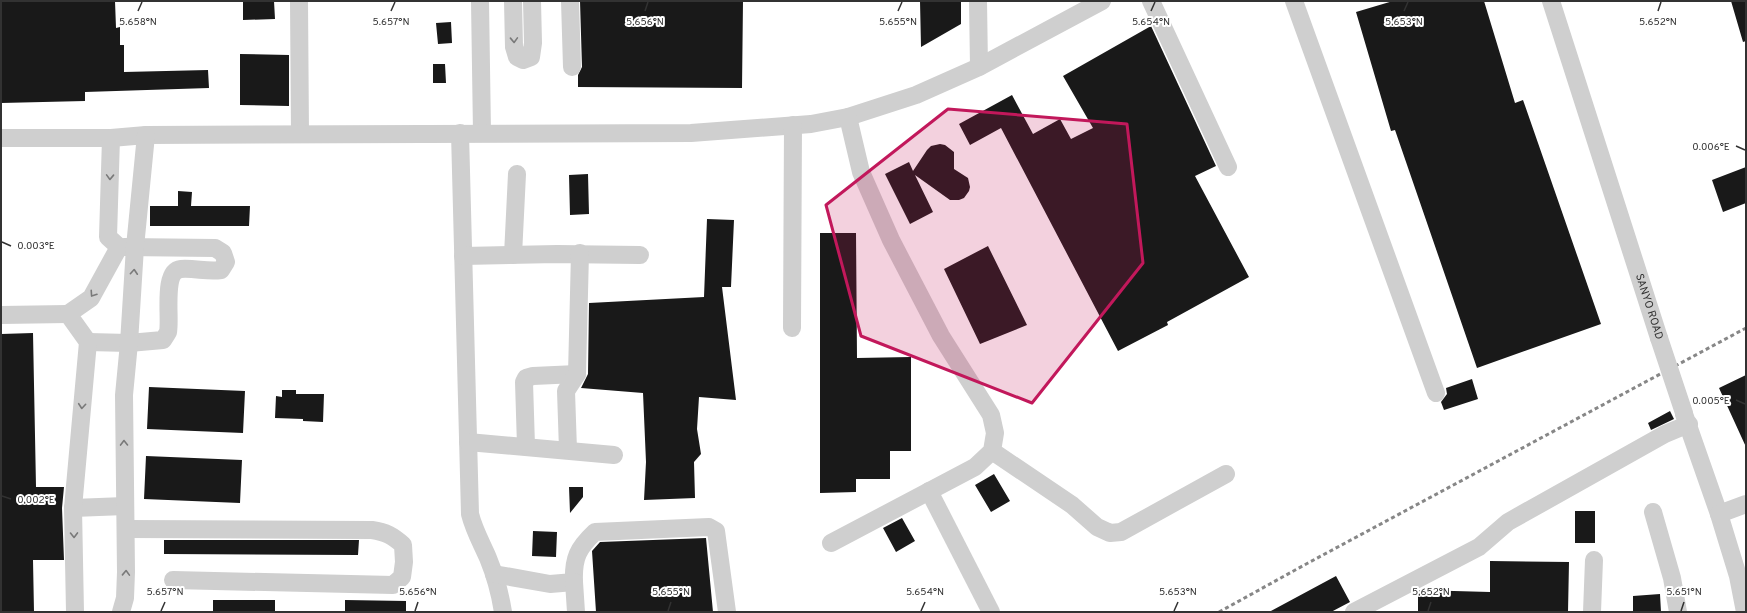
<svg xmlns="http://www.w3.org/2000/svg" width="1747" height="613" viewBox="0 0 1747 613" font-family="Overpass,sans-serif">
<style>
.building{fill:#191919}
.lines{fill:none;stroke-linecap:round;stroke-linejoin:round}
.minor{stroke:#cfcfcf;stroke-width:18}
.rail{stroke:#878787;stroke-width:3;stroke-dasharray:4 3;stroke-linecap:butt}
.minor-bridge{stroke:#cfcfcf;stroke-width:18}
.oneway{stroke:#797979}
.marked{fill:#c2185b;fill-opacity:0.2;stroke:#c2185b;stroke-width:3;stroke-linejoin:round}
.ticks{fill:none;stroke:#323232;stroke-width:1.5}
.labels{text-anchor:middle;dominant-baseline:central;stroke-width:4;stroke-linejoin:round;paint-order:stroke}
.street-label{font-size:11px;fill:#323232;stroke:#fff}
.ticks-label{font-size:10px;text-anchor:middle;fill:#323232;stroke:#fff;stroke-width:4;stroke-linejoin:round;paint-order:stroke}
</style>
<rect width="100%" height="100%" fill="#fff"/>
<path class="building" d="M1,1H115L116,28L120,27V45H124V72L208,70L209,88L85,92V101L1,103Z
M243,1H274L275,19L243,20Z
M580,1H743L742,88L578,87V75L582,67Z
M920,1H961V24L921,47Z
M1393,1H1484L1515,103L1523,100L1601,324L1477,368L1395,130L1391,131L1356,12Z
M1731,1H1746V41L1743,42Z
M451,22L452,43L438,44L436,23Z
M1151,26L1216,166L1195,176L1249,277L1167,322L1168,325L1118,351L1001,128L970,145L959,124L1012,95L1033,134L1060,119L1071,139L1093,128L1063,76Z
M240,54L289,55V106L240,105Z
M433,64H445L446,83H433Z
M940,144L945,145L954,152V169L968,178L970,187L969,191L964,198L959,200H950L915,175L933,212L910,224L885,174L909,162L913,171L927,150L931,146Z
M1746,167V203L1723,212L1712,180Z
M588,174L589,214L570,215L569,175Z
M178,191L192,192L191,206H250L249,226H150V206H178Z
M707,219L734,220L731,287H722L736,400L699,397L697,429L701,454L694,462L695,498L644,500L646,462L643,393L581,388L588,374L589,303L704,297Z
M820,233H856L857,358L911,357V451H890V479H856V492L820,493Z
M988,246L1027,325L980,344L944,269Z
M33,333L36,487H64L62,508L64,560H33L34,612H1V334Z
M1746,375V447L1719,388Z
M1472,379L1478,399L1444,410L1441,402L1447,394L1446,388Z
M149,387L245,391L243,433L147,429Z
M282,390H296V394H324L323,422L303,421V419L275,418L276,396L282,397Z
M1670,411L1674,419L1651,430L1648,423Z
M146,456L242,460L240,503L144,499Z
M994,474L1010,501L991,512L975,485Z
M569,487H583V497L570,513Z
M1575,511H1595V543H1575Z
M902,518L915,541L896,552L883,528Z
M533,531L557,532L556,557L532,556Z
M706,538L713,612H596L592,551L600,542Z
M164,540H359L358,555L164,554Z
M1490,561L1569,562L1568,612H1418V590L1490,592Z
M1336,576L1350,602L1331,612H1269Z
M1660,594L1661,612H1633V596Z
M213,600H275V612H213Z
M345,600L406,601V612H345Z"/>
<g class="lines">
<g class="minor">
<path d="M299,1L300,134"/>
<path d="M480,1L482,133"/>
<path d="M513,1L514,47L517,57L523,60L531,57L533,43L532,1"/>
<path d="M570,1L572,67"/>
<path d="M978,1L979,67"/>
<path d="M1151,1L1228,167"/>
<path d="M1294,1L1436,393"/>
<path id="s1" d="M1551,1L1659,338"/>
<path d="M460,133L470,514C474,530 481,542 488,558C495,575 500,593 503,612"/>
<path d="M1,138H111L146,135L691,133L811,124L848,117L916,95L979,67L1102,1"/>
<path d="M513,255L517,174"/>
<path d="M463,256L557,254L640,255"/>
<path d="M1,315L68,314"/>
<path d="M792,328L793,125"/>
<path d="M88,342L129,343L163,340C165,337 167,334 168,332C171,318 162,271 181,269C195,268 208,272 221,270L226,262L223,253L215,248L124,247"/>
<path d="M1684,414L1719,514L1738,576L1745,612"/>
<path d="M468,442L614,455"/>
<path d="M526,446L524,382L526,378L533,376L577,374"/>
<path d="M568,450L566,391L577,374L580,253"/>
<path d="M992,451L1072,505L1097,527L1110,533L1121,532L1226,474"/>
<path d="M929,491L991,612"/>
<path d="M73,508L125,506"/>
<path d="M1653,512L1672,578L1678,612"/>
<path d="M1719,514L1746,504"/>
<path d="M126,529L372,530C386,532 393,536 403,545L404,562L402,577L393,585L173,580"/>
<path d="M831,543L975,467L992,451L995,433L991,415L941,336L891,240L861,172L848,117"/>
<path d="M494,574L550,584L574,582C573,558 578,548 595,532L709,527L716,531L727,612"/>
<path d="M574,582L576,612"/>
<path d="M75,612L73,508L88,342L68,314L91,298L119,247L108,237L111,138"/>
<path d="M121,612L125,598L126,572L124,395L129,343L135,247L146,135"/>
<path d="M1354,612L1479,547L1508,522L1665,434L1689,424"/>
<path d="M1592,612L1594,560"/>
</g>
<path class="rail" d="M1219,612L1308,563L1746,328"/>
<path class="minor-bridge" d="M1659,338L1684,413"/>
</g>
<defs><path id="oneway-chevron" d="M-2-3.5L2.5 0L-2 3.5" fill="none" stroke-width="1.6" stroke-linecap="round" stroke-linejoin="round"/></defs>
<g class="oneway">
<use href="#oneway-chevron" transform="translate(514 40) rotate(88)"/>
<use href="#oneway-chevron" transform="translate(110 177) rotate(92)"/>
<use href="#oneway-chevron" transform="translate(134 272) rotate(-86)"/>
<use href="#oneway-chevron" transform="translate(93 294) rotate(124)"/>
<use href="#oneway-chevron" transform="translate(82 406) rotate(95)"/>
<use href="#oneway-chevron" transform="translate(124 443) rotate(-91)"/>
<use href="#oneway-chevron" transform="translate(74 535) rotate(89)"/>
<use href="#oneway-chevron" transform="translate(126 573) rotate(-88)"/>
</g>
<path class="marked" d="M948,109L1127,124L1143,263L1032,403L861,336L826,205Z"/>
<path class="ticks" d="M138,11L142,2M391,11L395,2M645,11L648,2M898,11L902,2M1151,11L1155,2M1404,11L1408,2M1658,11L1661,2M1736,146L1745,150M2,242L11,246M1736,400L1745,404M2,496L11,499M161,611L165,602M415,611L418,602M668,611L671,602M921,611L925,602M1174,611L1178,602M1428,611L1431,602M1681,611L1684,602"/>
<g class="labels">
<g class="street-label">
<text stroke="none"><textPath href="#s1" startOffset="321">SANYO ROAD</textPath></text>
</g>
</g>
<g class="ticks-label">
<text x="138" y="25">5.658°N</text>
<text x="391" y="25">5.657°N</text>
<text x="645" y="25">5.656°N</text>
<text x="898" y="25">5.655°N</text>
<text x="1151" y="25">5.654°N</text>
<text x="1404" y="25">5.653°N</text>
<text x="1658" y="25">5.652°N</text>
<text x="1711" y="150">0.006°E</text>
<text x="36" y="249">0.003°E</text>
<text x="1711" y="404">0.005°E</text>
<text x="36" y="503">0.002°E</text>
<text x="165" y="595">5.657°N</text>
<text x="418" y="595">5.656°N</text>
<text x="671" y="595">5.655°N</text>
<text x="925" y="595">5.654°N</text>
<text x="1178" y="595">5.653°N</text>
<text x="1431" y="595">5.652°N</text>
<text x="1684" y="595">5.651°N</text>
</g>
<rect width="1747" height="613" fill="none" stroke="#323232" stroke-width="4"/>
</svg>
